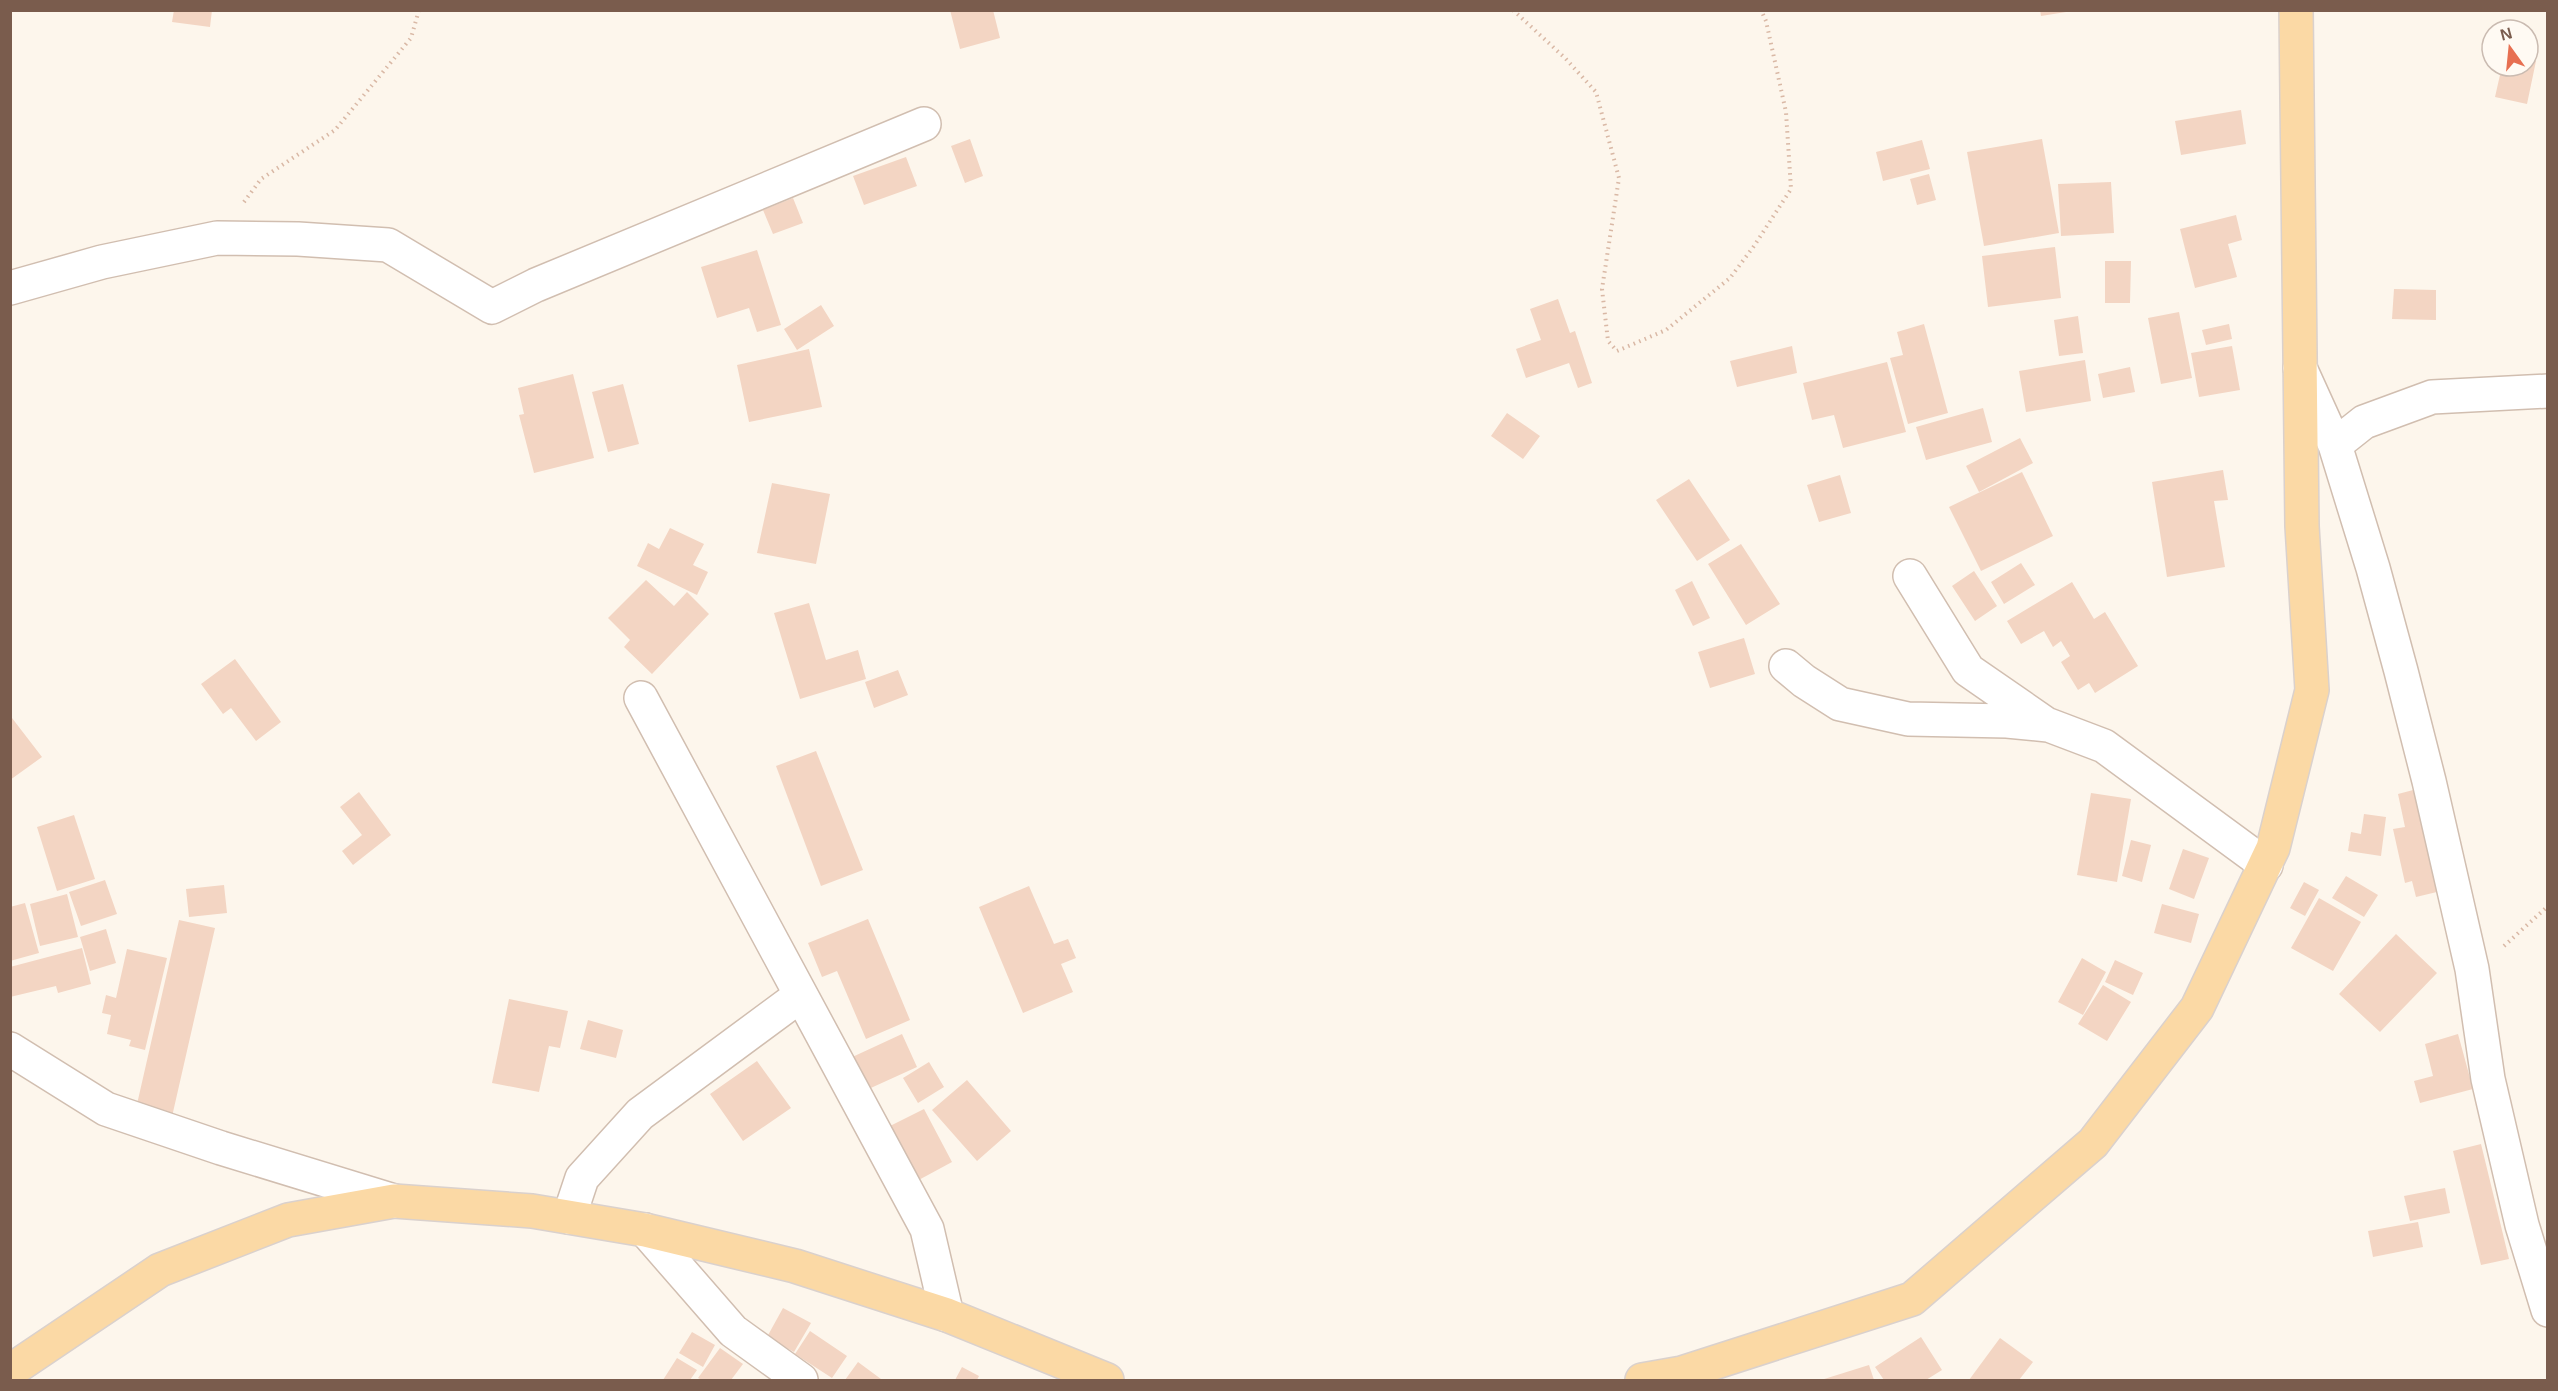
<svg xmlns="http://www.w3.org/2000/svg" width="2558" height="1391" viewBox="0 0 2558 1391" font-family="Arial,sans-serif">
<style>
.building{fill:#f3d5c3}
.lines{fill:none;stroke-linecap:round;stroke-linejoin:round}
.minor-casing{stroke:#d1beb0;stroke-width:36}
.major-casing{stroke:#dad1cd;stroke-width:36}
.path{stroke:#d9b8a5;stroke-width:4;stroke-dasharray:1.5 4.5;stroke-linecap:butt}
.minor{stroke:#fff;stroke-width:33}
.major{stroke:#fbd9a5;stroke-width:33}
</style>
<rect width="100%" height="100%" fill="#fdf6ec"/>
<path class="building" d="M174,10H212L210,27L172,22Z
M950,10H993L1000,38L960,49Z
M2040,10H2065L2066,12L2041,16Z
M2528,59L2536,61L2527,104L2495,97L2502,66H2528Z
M2241,110L2246,144L2181,155L2175,121Z
M970,139L983,176L965,183L951,146Z
M2042,139L2059,233L1984,246L1967,152Z
M1922,140L1930,169L1883,181L1876,152Z
M906,157L917,186L864,205L853,176Z
M1929,174L1936,200L1917,205L1910,179Z
M2111,182L2114,233L2061,236L2058,184Z
M793,198L803,223L773,234L763,210Z
M2236,215L2242,240L2228,244L2237,277L2195,288L2180,229Z
M2055,247L2061,298L1988,307L1982,256Z
M757,250L781,325L757,332L749,308L717,318L701,267Z
M2105,261H2131L2130,303H2105Z
M2394,289L2436,290V320L2392,319Z
M1558,299L1570,333L1575,331L1592,383L1578,388L1569,363L1526,378L1516,349L1541,340L1530,309Z
M821,305L834,326L797,350L784,329Z
M2179,312L2192,378L2161,384L2148,318Z
M2078,316L2083,353L2059,356L2054,320Z
M1924,324L1948,413L1908,424L1890,358L1903,355L1897,332Z
M2229,324L2232,339L2206,345L2202,330Z
M1792,346L1797,373L1737,387L1730,361Z
M2232,346L2240,390L2199,397L2191,353Z
M809,349L822,407L749,422L737,365Z
M2085,360L2091,401L2026,412L2019,371Z
M1887,362L1906,432L1843,448L1834,415L1812,420L1803,383Z
M2130,367L2135,392L2103,398L2098,374Z
M573,374L594,458L534,473L519,415L524,414L518,388Z
M623,384L639,444L608,452L592,392Z
M1983,408L1992,442L1926,460L1916,427Z
M1507,413L1540,436L1523,459L1491,436Z
M2020,438L2033,463L1979,492L1966,466Z
M2223,470L2228,500L2214,501L2225,567L2167,577L2152,482Z
M2022,472L2053,536L1981,571L1949,507Z
M1840,475L1851,513L1819,522L1807,485Z
M1689,479L1730,540L1697,561L1656,500Z
M772,483L830,494L816,564L757,553Z
M670,528L704,544L693,565L708,572L697,595L637,566L648,543L659,549Z
M1741,544L1780,604L1746,625L1708,564Z
M2021,563L2035,585L2004,604L1991,582Z
M1974,571L1997,606L1975,621L1952,586Z
M646,580L674,606L687,592L709,614L652,674L624,647L630,640L608,618Z
M1692,581L1710,618L1693,626L1675,590Z
M2072,582L2094,619L2105,612L2138,666L2095,693L2089,683L2078,690L2061,662L2070,656L2061,641L2053,647L2044,631L2021,644L2007,621Z
M809,603L826,660L858,650L866,679L800,699L774,613Z
M1744,638L1755,674L1710,688L1698,652Z
M235,659L281,722L256,741L231,708L223,714L201,684Z
M898,670L908,695L874,708L865,682Z
M12,718L42,757L10,780V719Z
M816,751L863,870L821,886L776,766Z
M2417,789L2441,891L2416,897L2412,881L2405,883L2393,829L2405,827L2398,794Z
M359,792L391,835L353,865L342,851L362,835L340,807Z
M2091,793L2131,799L2117,882L2077,875Z
M2364,814L2386,817L2381,856L2348,851L2351,832L2361,834Z
M74,815L95,879L57,891L37,827Z
M2131,840L2151,845L2142,882L2122,876Z
M2183,849L2209,858L2194,899L2169,889Z
M2346,876L2378,895L2364,917L2332,898Z
M105,880L117,914L81,926L69,892Z
M2304,882L2319,890L2305,916L2290,908Z
M224,885L227,913L189,917L186,889Z
M1029,886L1054,944L1068,939L1076,958L1061,964L1073,992L1023,1013L979,907Z
M67,894L78,937L40,946L30,904Z
M2319,898L2361,922L2333,971L2291,948Z
M25,903L39,953L10,961V907Z
M2162,904L2199,914L2191,943L2154,933Z
M868,919L910,1020L866,1039L837,971L822,977L808,943Z
M179,920L215,928L171,1121L135,1113Z
M106,929L116,963L90,971L80,937Z
M2396,934L2437,973L2380,1032L2339,994Z
M82,948L91,984L58,993L56,986L10,997V967Z
M127,949L167,958L145,1050L129,1046L131,1040L107,1034L111,1015L102,1013L106,995L116,998Z
M2082,958L2106,972L2083,1015L2058,1002Z
M2115,960L2143,973L2133,995L2105,982Z
M2103,985L2131,1002L2107,1041L2078,1024Z
M509,999L568,1011L560,1048L549,1046L539,1092L492,1083Z
M588,1020L623,1030L616,1058L580,1049Z
M902,1034L917,1067L862,1092L848,1059Z
M2458,1034L2473,1089L2420,1103L2414,1081L2433,1076L2425,1044Z
M757,1061L791,1108L743,1141L710,1094Z
M929,1062L944,1087L918,1103L903,1078Z
M967,1080L1011,1131L977,1161L932,1110Z
M924,1109L952,1162L915,1182L886,1128Z
M2481,1144L2509,1259L2481,1265L2453,1151Z
M2445,1188L2450,1213L2410,1221L2404,1196Z
M2418,1222L2423,1247L2373,1257L2368,1231Z
M783,1308L811,1323L794,1352L767,1337Z
M810,1331L847,1356L832,1378L795,1354Z
M692,1332L715,1345L703,1367L679,1353Z
M1921,1337L1942,1370L1926,1380H1884L1875,1367Z
M2000,1338L2033,1362L2019,1380H1969Z
M720,1348L743,1364L731,1380H702L698,1378Z
M677,1358L697,1370L690,1380H663Z
M858,1362L881,1379L880,1380H845Z
M1869,1365L1874,1380H1821Z
M962,1367L979,1376L977,1380H955Z"/>
<g class="lines">
<defs>
<path id="minor" d="M10,288L102,262L217,238L298,239L388,245L492,307L536,285L924,124
M2300,368L2335,445L2373,568L2401,671L2429,781L2472,969L2488,1079L2522,1225L2548,1310
M2335,445L2364,422L2432,397L2548,391
M1910,576L1968,670L2046,724L2104,746L2266,865
M1786,666L1804,681L1840,704L1908,719L2007,721L2048,725
M641,698L927,1229L947,1315
M10,1049L106,1109L221,1148L394,1201
M569,1217L582,1178L640,1114L801,995
M645,1230L733,1331L801,1380"/>
<path id="major" d="M10,1371L160,1270L288,1220L394,1201L532,1211L645,1230L795,1266L947,1315L1107,1380
M1642,1380L1682,1373L1912,1299L2093,1143L2197,1008L2273,848L2312,690L2302,526L2296,10"/>
</defs>
<use href="#minor" class="minor-casing"/>
<use href="#major" class="major-casing"/>
<path class="path" d="M1513,10L1565,58L1596,92L1619,178L1602,289L1608,341L1617,351L1666,330L1730,278L1754,246L1791,189L1786,112L1766,21L1761,10
M244,202L261,179L335,130L411,38L419,10
M2504,946L2548,906"/>
<use href="#minor" class="minor"/>
<use href="#major" class="major"/>
</g>
<rect width="2558" height="1391" fill="none" stroke="#7a5c4d" stroke-width="24"/>
<g transform="translate(2510 48) rotate(345)"><circle r="28" fill="#fffaf3" stroke="#cabbb1" stroke-width="1.5"/>
<path d="M0-4.5L10 22L0 15L-10 22Z" fill="#e76f51"/>
<text y="-9" font-size="16" font-weight="bold" text-anchor="middle" fill="#7a5c4d">N</text>
</g>
</svg>
